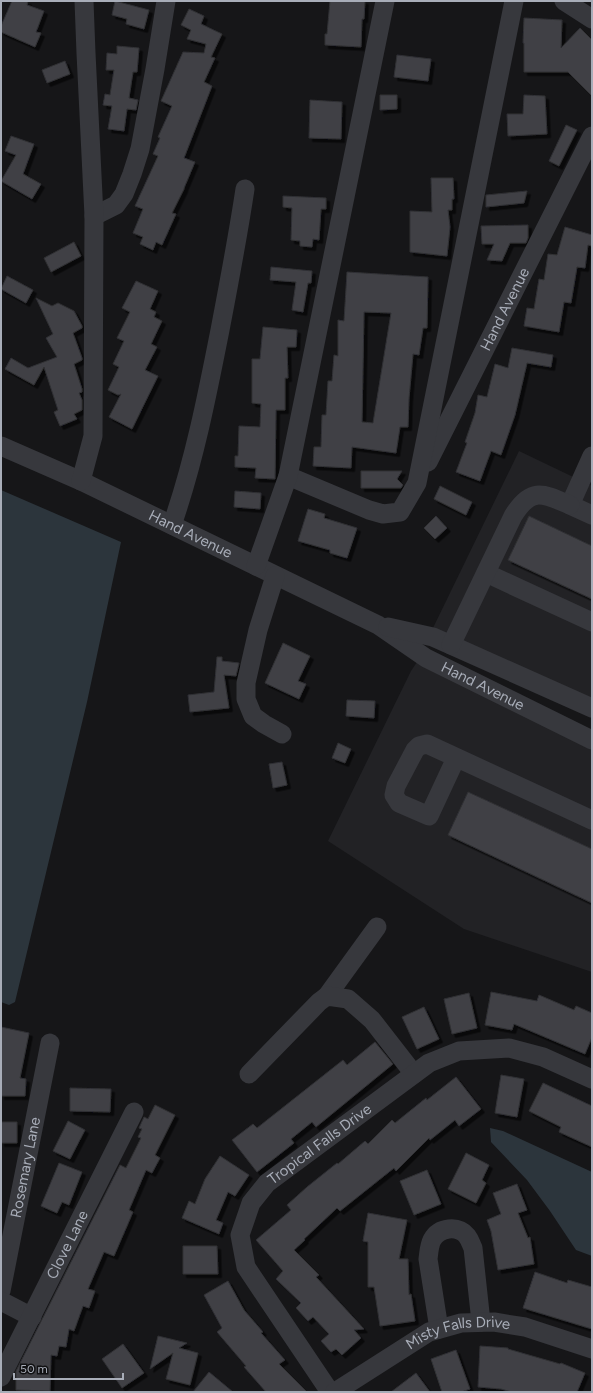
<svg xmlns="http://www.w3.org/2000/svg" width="593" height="1393" viewBox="0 0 593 1393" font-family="Figtree,sans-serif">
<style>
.built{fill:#222225}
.water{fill:#2c353c}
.building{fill:#404145;stroke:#303034;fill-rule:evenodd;filter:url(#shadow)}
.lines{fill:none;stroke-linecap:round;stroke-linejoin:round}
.minor{stroke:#37383d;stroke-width:19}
.labels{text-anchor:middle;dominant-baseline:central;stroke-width:3;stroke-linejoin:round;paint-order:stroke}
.street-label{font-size:15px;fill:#a8adb8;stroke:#111113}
</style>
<defs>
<filter id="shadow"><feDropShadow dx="3.5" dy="3.5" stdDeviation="0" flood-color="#0009"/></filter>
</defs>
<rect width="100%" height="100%" fill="#161618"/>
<path class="built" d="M519,451L592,486V699L433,628Z
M417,662L592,749V972L464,929L328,841L411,671Z"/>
<path class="water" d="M1,490L121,542L87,702L15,1002L9,1005L1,1002Z
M490,1128L503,1131L592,1172V1256L576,1250L550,1211L527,1180L491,1142Z"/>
<path class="building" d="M12,1H28L27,5L44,11L36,32L41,33L35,47L1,32V26Z
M115,1L149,10L144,29L126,24L127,19L112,15Z
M330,1H365L364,19H362L361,47L325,45V34H327Z
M189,9L204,16L201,24L222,34L211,57L215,58L204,82L212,86L184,158L195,162L184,188V189L172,213L176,214L162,245L156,242L153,250L140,244L143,237L133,233L143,209L135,206L158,156L153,154L160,138L158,137L172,106L161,101L183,52L204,53L206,44L187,39L191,30L181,25Z
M524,18L562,20L561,48L580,28L592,40V96L568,72H524V43H523Z
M117,46L139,48L137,72H133L129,98L138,100L136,110L127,109L124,131L108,129L112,106L103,105L105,94L110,95L114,70H106L107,53L117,54Z
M397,55L431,59L428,81L394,77Z
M65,61L70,74L47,83L42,70Z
M380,95H397V109L380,110Z
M524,95L545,96L547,134L508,136L507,114H523Z
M310,100L342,102L341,139L309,138Z
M566,125L577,130L559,166L549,161Z
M11,136L34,144L23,174L41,184L32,199L1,181L16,155L5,151Z
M431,178H453L454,199H452V210H448L450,227L447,256L410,252V211L432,212Z
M527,191L524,203L486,207V195Z
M283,196L326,198V209H321L319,240L313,239L312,247L300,246V241L291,240L292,208L283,207Z
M528,225V238L526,243H510L502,261L487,260L494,244H482L481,226Z
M565,227L592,235V246L588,245L585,268L577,267L571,303L564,302L559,332L524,326L527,308L534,309L539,279L544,280L548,254L557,255Z
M74,242L81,256L51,272L44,258Z
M271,267L312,271L311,283H308L303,312L292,310L296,282L270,280Z
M347,272L428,277L427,328H423L419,355L413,354L409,398L408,427H400L396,453L352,447L351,468L313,466L314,447H321L322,415H326L328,381H332L334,355L338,356V320L344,321ZM364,312L391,313L373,423L362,422Z
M7,276L33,290L26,303L1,289Z
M136,281L158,291L150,309L156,312L154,317L162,321L151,344L157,347L145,370L158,376L132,429L109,417L121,394L118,395L108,390L119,367L113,364L124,341L117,338L130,312L122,308Z
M36,298L52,306L58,303L74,311L82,326V328L73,333L82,358V360L74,364L82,389V392L79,393L82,400V410L74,414L77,419L60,426L54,412L58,410L44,367L34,385L5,369L11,358L28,368L57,357L46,338L53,334Z
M263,327L297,330L296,347H287L288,378H285V410H276L275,479L255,478L256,468L235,467V456H238L239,426L260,427L261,404L252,403V359H260Z
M512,348L553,355L551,367L527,363L515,415L501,455L491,451L480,481L456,472L467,443L465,442L475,413L478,395L487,397L495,364L508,368Z
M361,471H402L397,479L403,485L401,488H361Z
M440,486L472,502L466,515L434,499Z
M235,491L261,493L260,509L234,507Z
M308,509L325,514L324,518L357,528L347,558L330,553V550L298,541Z
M436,516L447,528L435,539L424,528Z
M529,516L592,546V599L508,560Z
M283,643L310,656L298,681L306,684L299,699L265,683Z
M217,657H222V661L239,663L236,676L224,675L229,708L190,712L188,695L214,692Z
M347,700L375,701L374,718L346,716Z
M338,743L351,749L345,763L332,758Z
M282,762L287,785L273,788L269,764Z
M468,792L592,849V903L448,835Z
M491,992L537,1001L539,995L574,1010L576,1006L592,1013V1037L585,1054L514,1024L512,1030L485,1025Z
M469,993L477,1028L452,1034L444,999Z
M424,1007L439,1039L417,1049L402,1017Z
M1,1027L29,1033L20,1078L26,1079L25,1096H1Z
M375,1042L393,1064L316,1127L312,1122L291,1139L294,1143L257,1172L232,1140L253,1124L257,1128L343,1060L347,1065Z
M501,1075L524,1079L517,1117L495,1113Z
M456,1077L481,1109L459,1126L455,1120L430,1140L429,1138L396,1171L394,1168L340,1211L337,1208L304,1239L305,1240L294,1250L319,1275L316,1277L364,1329L354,1330L361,1338L342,1355L336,1349L331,1352L321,1341L329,1334L313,1317L308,1321L296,1308L301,1303L276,1279L283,1271L256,1240L291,1210L287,1205L307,1187L337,1163L338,1164L365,1141L368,1144L392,1120L395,1123L426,1098L427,1100Z
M543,1083L592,1106V1147L559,1132L561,1127L529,1111Z
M70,1088L111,1089L110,1112L70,1111Z
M155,1105L175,1115L155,1155L160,1158L152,1173L146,1170L129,1210L133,1212L114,1256L104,1252L88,1289L95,1291L89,1308L83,1306L74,1331L69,1329L66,1347L59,1346L57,1356L51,1355L50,1391L16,1390V1371L120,1165L126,1168L141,1138L138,1137L142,1129L139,1128L144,1117L148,1119Z
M68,1121L85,1130L70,1159L53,1151Z
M1,1122H17V1143H1Z
M466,1153L489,1165L482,1180L486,1183L476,1203L448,1189Z
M220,1156L249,1175L235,1196L228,1192L216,1220L223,1223L219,1234L182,1218L189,1201L195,1204L205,1179Z
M59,1163L82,1172L69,1205L62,1202L57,1213L41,1206Z
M427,1170L441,1204L414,1215L400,1181Z
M517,1184L527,1210L518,1213L528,1238L530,1237L534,1264L498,1270L491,1231L487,1220L501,1214L493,1193Z
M368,1213L407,1220L399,1259H408L409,1295L411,1294L415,1321L380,1326L374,1287H368V1242L363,1241Z
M183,1246H217L218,1274H183Z
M535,1272L567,1283L568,1280L592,1287V1329L523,1308Z
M228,1281L244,1310L263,1332L261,1333L285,1360L279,1364L307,1392H266L244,1367L246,1366L217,1332L222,1328L204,1295Z
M158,1336L187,1343L179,1348L198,1353L190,1385L166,1379L173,1353L150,1369Z
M123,1344L144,1373L122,1388L102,1359Z
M480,1346L508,1348V1349L560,1364L561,1363L585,1373L577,1392H512L501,1389L478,1387Z
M456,1350L470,1389L461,1392H442L431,1359Z
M209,1372L233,1392H193Z
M416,1373L430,1392H391Z"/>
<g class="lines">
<g class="minor">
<path d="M564,1L592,19"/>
<path d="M94,216L116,205L124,194L132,174L140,149L155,69L166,1"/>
<path id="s1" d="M1,446L81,481L378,625L426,658L592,740"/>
<path d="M592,456L570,505L592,515"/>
<path id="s2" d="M428,462L592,136"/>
<path d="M288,476L369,510L383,514L400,512L417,483L514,1"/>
<path d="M81,481L93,436L94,216L86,53L84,1"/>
<path d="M172,525C194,462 207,396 220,330C229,283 238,236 245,189"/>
<path d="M256,566L288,476L385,1"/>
<path d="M486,573L592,622"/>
<path d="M275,576L258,630L246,683V699L253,716L264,724L282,734"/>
<path d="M388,627L433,637L592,708"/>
<path d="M451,645L513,516C531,487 542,493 570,505"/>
<path d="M456,758L429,816L399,803L394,795L396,786L415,750L419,746L427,744L592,820"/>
<path d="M327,996L377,927"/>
<path d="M249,1074L319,1002L327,996L348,999L372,1020L414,1074"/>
<path id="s3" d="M1,1291L50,1043"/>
<path d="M1,1301L32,1317"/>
<path d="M439,1329L428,1259C429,1252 429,1246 432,1240C439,1227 458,1225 467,1236C470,1240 471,1244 473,1248L481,1322"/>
<path id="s4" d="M1,1377L134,1112"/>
<path id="s5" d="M330,1392L246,1267L240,1235L251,1203L267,1183L429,1063L459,1051L509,1048L543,1057L592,1079"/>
<path id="s6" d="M335,1392L429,1332L461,1323L494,1322L525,1327L592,1349"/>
</g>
</g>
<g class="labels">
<g class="street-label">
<text stroke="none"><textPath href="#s2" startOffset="171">Hand Avenue</textPath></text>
<text stroke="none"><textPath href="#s1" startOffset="209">Hand Avenue</textPath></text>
<text stroke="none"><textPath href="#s1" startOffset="539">Hand Avenue</textPath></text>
<text stroke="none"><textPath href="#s5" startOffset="308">Tropical Falls Drive</textPath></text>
<text stroke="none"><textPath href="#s3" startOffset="126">Rosemary Lane</textPath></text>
<text stroke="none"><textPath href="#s4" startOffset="148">Clove Lane</textPath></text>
<text stroke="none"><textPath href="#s6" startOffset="140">Misty Falls Drive</textPath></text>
</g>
</g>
<rect width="593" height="1393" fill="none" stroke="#a8adb8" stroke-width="4"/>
<path d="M14 1373v6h109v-6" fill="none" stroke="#a8adb8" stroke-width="2"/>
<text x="20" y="1373" font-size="12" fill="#a8adb8" stroke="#111113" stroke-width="3" paint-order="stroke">50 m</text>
</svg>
